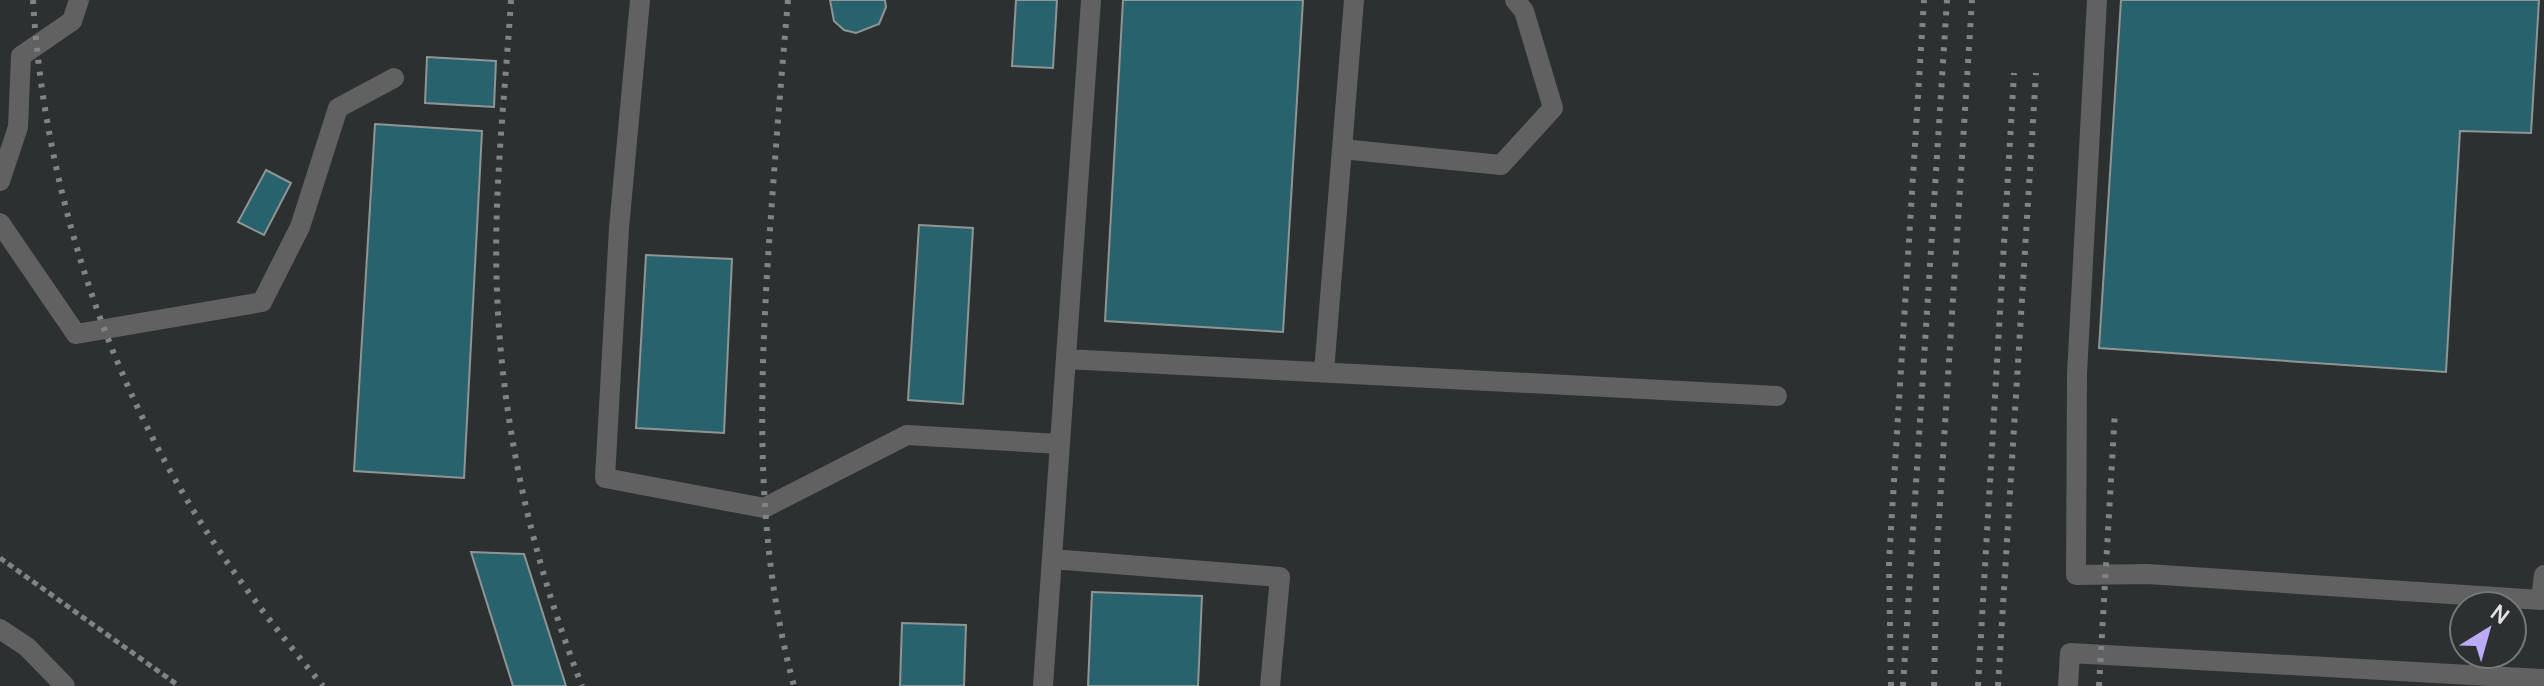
<svg xmlns="http://www.w3.org/2000/svg" width="2544" height="686" viewBox="0 0 2544 686" font-family="Manrope,sans-serif">
<style>
.building{fill:#28636d;stroke:#909494;stroke-width:2}
.lines{fill:none;stroke-linecap:round;stroke-linejoin:round}
.path{stroke:#818484;stroke-width:5;stroke-dasharray:6 4;stroke-linecap:butt}
.minor{stroke:#606160;stroke-width:20}
.rail{stroke:#818484;stroke-width:6;stroke-dasharray:4 8;stroke-linecap:butt}
</style>
<rect width="100%" height="100%" fill="#2c3030"/>
<path class="building" d="M830,0H885L886,7L879,24L856,33L844,30L834,21Z
M1016,0H1057L1053,68L1012,66Z
M1123,0H1303L1283,332L1105,321Z
M2121,0H2539L2531,133L2460,131L2446,372L2099,348Z
M427,57L496,61L494,107L425,103Z
M375,124L482,131L464,478L354,471Z
M266,170L291,183L264,235L238,222Z
M919,225L973,228L963,404L908,400Z
M646,255L732,259L724,433L636,428Z
M471,552L524,554L566,686H513Z
M1092,592L1202,596L1198,686H1088Z
M902,623L966,625L964,686H900Z"/>
<g class="lines">
<path class="path" d="M0,558L179,686"/>
<path class="minor" d="M640,0L619,228L605,478L764,508L907,435L1060,444
M2097,0L2077,374L2076,575L2147,574L2541,600L2544,575
M1342,149L1501,165L1553,108L1524,11L1515,0
M0,181L18,127L21,56L72,21L79,0
M0,223L76,334L262,302L300,227L338,108L394,78
M1066,359L1777,396
M1324,372L1354,0
M1052,559L1280,577L1270,686
M0,629L27,647L65,686
M1043,686L1091,0
M2068,686L2070,653L2544,679"/>
<path class="rail" d="M33,0C43,173 98,352 187,500C226,566 274,627 323,686
M511,0C505,96 493,194 497,291C502,428 532,558 582,686
M788,0C780,91 773,182 767,274C759,413 757,550 794,686
M1891,686L1889,561L1924,0
M1903,686L1947,0
M1934,686L1937,550L1972,0
M1978,686L2014,73
M1998,686L2036,73
M2099,686L2115,411"/>
</g>
<g transform="translate(2488 630) rotate(37)"><circle r="38" fill="#2c3030" stroke="#757878" stroke-width="2"/>
<path d="M0-6L14 30L0 20L-14 30Z" fill="#bbaaf6"/>
<text y="-12" font-size="22" font-weight="bold" text-anchor="middle" fill="#e2e4e4">N</text>
</g>
</svg>
